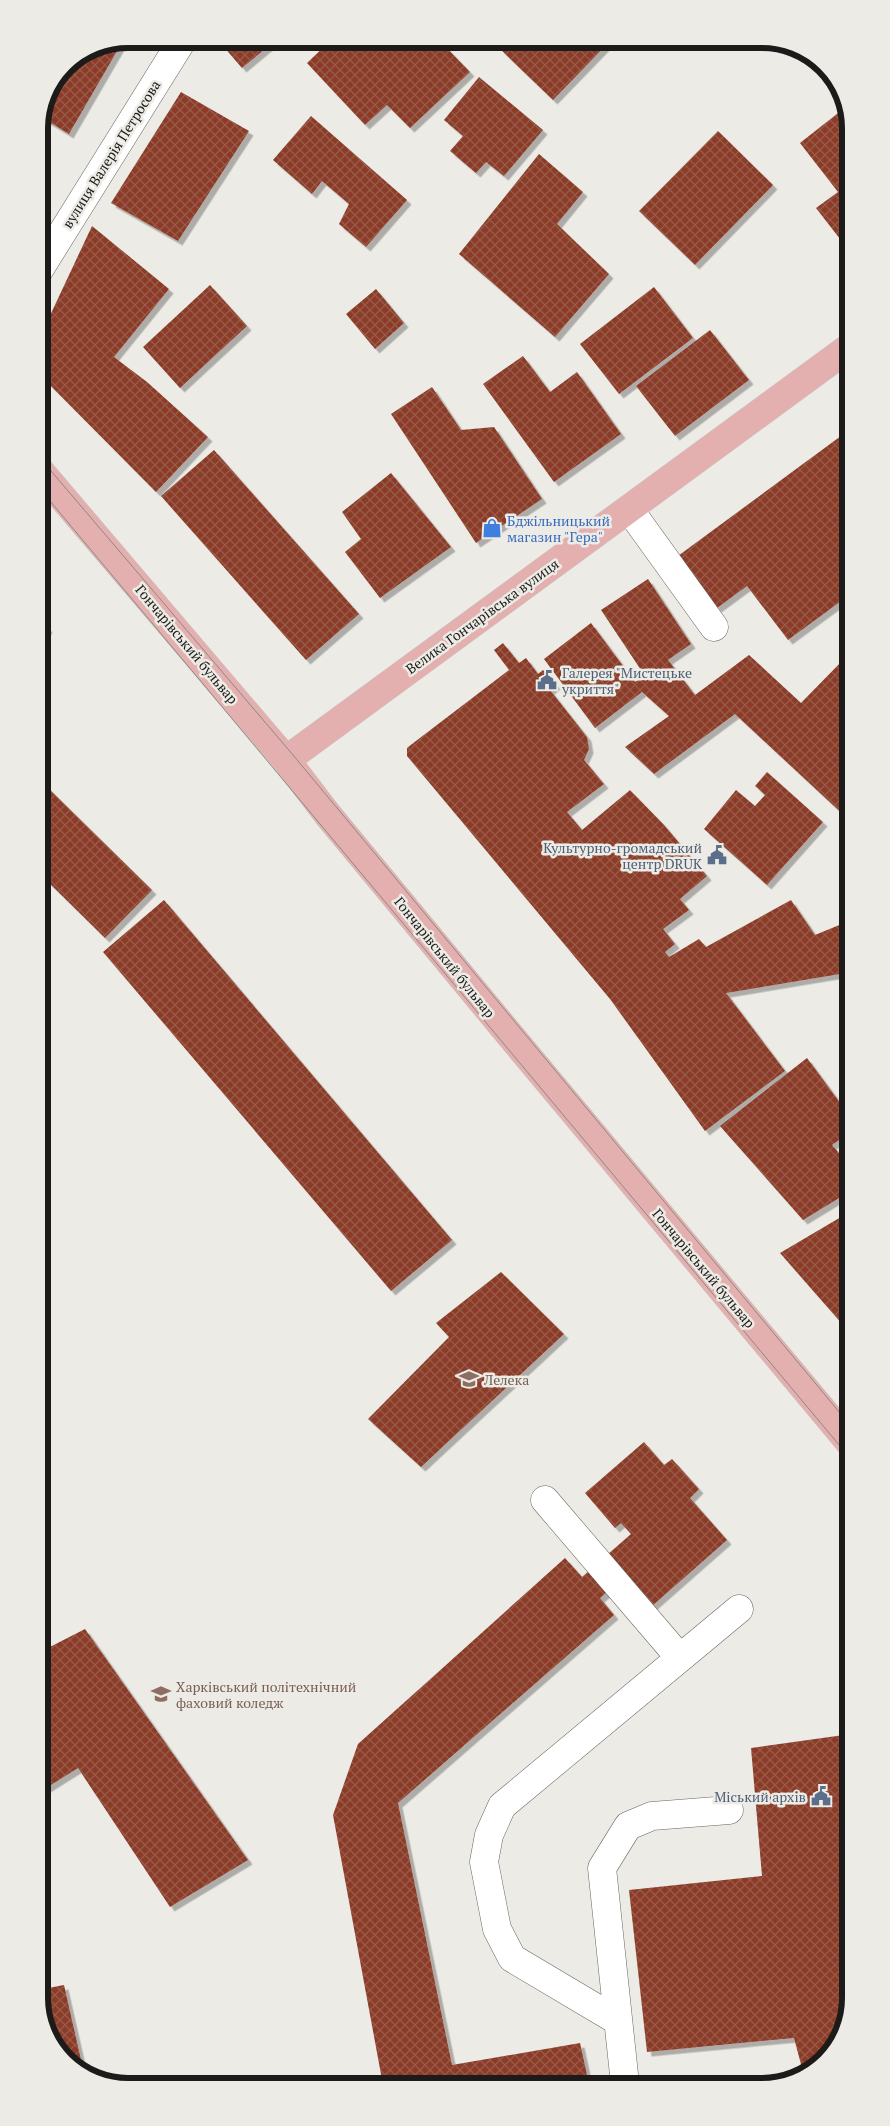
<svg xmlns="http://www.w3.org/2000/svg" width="890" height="2126" viewBox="0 0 890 2126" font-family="'PT Serif',serif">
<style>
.building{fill:url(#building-cross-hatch);filter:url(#shadow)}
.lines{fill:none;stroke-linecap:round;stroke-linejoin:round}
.minor-casing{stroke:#686661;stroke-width:29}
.major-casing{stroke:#c9c8c8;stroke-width:29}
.minor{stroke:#fff;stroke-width:28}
.major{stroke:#e4b0af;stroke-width:28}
.tram{stroke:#8a8985;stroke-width:1}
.labels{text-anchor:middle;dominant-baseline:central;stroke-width:5;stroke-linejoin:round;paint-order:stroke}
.street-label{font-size:14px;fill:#1c1b19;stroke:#edebe5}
.shop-label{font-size:14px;fill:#366cbe;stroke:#edebe5;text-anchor:start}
.service-label{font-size:14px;fill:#4e5e75;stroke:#edebe5;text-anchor:end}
.education-label{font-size:14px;fill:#785e54;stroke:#edebe5;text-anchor:start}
.rim{fill:none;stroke:#1c1b19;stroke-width:6}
</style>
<defs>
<pattern id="building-cross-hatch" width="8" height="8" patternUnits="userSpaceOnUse" patternTransform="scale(1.25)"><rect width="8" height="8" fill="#8b3b27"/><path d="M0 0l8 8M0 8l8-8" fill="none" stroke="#975b4c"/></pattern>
<filter id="shadow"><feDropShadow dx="4.5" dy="4.5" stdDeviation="0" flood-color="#0004"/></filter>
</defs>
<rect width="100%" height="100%" fill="#edebe5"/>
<path class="building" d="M124,39L69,134L41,117L65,64L93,45Z
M217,39H277L242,68Z
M332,39H438L470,72L410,128L387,105L365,125L307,63Z
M510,39H612L553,100L500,49Z
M479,77L543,130L504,176L486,162L476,173L450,151L463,136L444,120Z
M181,92L249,131L178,241L111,203Z
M847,106V248L816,208L838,192L800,143Z
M311,116L407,200L366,247L339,224L349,204L322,181L312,194L273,160Z
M718,131L773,185L695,265L639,211Z
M539,154L583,192L557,224L609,274L555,337L459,254Z
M92,226L169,289L114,357L147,382L208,437L156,492L40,375L39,339Z
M210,285L247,326L180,388L143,347Z
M654,287L693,338L619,394L580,344Z
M376,289L404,323L375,349L346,314Z
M710,330L749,380L675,436L636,386Z
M523,356L550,392L577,372L621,434L554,482L483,384Z
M432,387L461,430L494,427L542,499L476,543L391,414Z
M845,433L847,437L848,596L788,640L747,586L717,608L678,556Z
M214,450L359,614L306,660L161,496Z
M391,473L451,547L380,598L345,552L361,539L342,512Z
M648,579L691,644L668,660L695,695L749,655L801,703L845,658L848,661V819L735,714L654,774L625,747L669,716L642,692L595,728L544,659L591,623L635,682L645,676L601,610Z
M40,620L48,628L40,643Z
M503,643L519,663L526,658L538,674L543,670L556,685L550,690L587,737L589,749L584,760L604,784L567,812L582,830L630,790L664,825L707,876L680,899L689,910L663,929L675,944L665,952L669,957L699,939L706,947L791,900L815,935L849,921V971L840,974L726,993L785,1071L705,1131L610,999L407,756V748L412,744L509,670L494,650Z
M767,772L823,822L767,885L704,829L736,790L755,806L765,795L755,786Z
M40,780L152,890L105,938L41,875Z
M164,900L452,1240L391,1291L103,952Z
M807,1058L849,1115V1133L832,1145L849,1165V1192L803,1220L720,1126Z
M841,1217L849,1226L850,1333L780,1253Z
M501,1272L564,1334L421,1467L368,1419L449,1337L436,1323Z
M644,1442L664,1465L672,1459L699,1489L690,1498L727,1540L643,1614L616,1584L600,1598L614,1615L398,1803L452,2065L580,2043L589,2084L475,2085V2081L447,2085H383L333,1815L358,1744L565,1558L582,1577L631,1534L621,1523L615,1528L585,1493Z
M85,1629L248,1860L170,1907L78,1768L43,1790L42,1651Z
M851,1734V1999L833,2052L814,2066L802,2068L794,2038L647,2052L629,1890L762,1876L751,1748Z
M64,1985L84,2073L73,2069L43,2027V1989Z"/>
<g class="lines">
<defs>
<path id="minor" d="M39,270L183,39
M629,509L714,627
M545,1500L680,1658
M618,2021L512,1958L497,1929L484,1862L489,1835L502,1806L739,1609
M625,2084L602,1868L628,1826L652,1816L729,1810"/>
<path id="major" d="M40,471L286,760L328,815L509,1034L850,1443
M286,760L847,349"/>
</defs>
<use href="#minor" class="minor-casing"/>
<use href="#major" class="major-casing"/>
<use href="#minor" class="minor"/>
<use href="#major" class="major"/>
<path class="tram" d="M40,458L293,755L850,1425
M40,489L850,1458"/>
</g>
<defs>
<symbol id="shop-bare" viewBox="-9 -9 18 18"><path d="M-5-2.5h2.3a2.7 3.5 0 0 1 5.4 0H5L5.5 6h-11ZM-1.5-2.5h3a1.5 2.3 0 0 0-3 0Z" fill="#3f7fe0" stroke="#edebe5" stroke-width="2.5" paint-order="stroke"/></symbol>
<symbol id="civic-bare" viewBox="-9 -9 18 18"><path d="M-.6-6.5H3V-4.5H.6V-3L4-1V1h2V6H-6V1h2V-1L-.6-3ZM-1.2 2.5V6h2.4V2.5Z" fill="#5c6f8a" stroke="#edebe5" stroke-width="2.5" paint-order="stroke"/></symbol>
<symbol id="school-bare" viewBox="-9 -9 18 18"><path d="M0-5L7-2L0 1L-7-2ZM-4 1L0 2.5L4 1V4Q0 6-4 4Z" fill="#8d6e63" stroke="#edebe5" stroke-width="2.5" paint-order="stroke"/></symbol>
<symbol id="university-bare" viewBox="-9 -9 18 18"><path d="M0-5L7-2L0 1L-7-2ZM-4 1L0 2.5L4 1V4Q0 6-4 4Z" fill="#8d6e63" stroke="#edebe5" stroke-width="2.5" paint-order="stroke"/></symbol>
</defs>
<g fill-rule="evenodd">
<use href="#shop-bare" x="478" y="514" width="28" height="28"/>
<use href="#civic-bare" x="533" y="666" width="28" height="28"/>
<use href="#civic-bare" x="703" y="841" width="28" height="28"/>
<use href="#school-bare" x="455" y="1365" width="28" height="28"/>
<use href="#university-bare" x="147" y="1680" width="28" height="28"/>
<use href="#civic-bare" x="807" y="1782" width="28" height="28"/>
</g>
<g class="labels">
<g class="street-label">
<text transform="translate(111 154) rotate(-58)">вулиця Валерія Петросова</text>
<text transform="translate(482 616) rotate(-36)">Велика Гончарівська вулиця</text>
<text transform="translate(187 644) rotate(50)">Гончарівський бульвар</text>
<text transform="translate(445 957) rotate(51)">Гончарівський бульвар</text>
<text transform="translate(704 1268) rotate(50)">Гончарівський бульвар</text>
</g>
<g class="shop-label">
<text x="507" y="520">Бджільницький<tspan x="507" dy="16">магазин "Гера"</tspan></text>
</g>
<g class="service-label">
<text x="562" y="672" text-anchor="start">Галерея "Мистецьке<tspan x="562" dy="16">укриття"</tspan></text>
<text x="702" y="847">Культурно-громадський<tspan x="702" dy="16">центр DRUK</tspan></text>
<text x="806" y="1796">Міський архів</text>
</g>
<g class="education-label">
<text x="484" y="1379">Лелека</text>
<text x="176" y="1686">Харківський політехнічний<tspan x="176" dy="16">фаховий коледж</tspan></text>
</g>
</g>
<path d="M0 0H890V2126H0ZM128 48H762A80 80 0 0 1 842 128V1998A80 80 0 0 1 762 2078H128A80 80 0 0 1 48 1998V128A80 80 0 0 1 128 48Z" fill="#edebe5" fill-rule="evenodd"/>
<path class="rim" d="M128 48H762A80 80 0 0 1 842 128V1998A80 80 0 0 1 762 2078H128A80 80 0 0 1 48 1998V128A80 80 0 0 1 128 48Z"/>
</svg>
